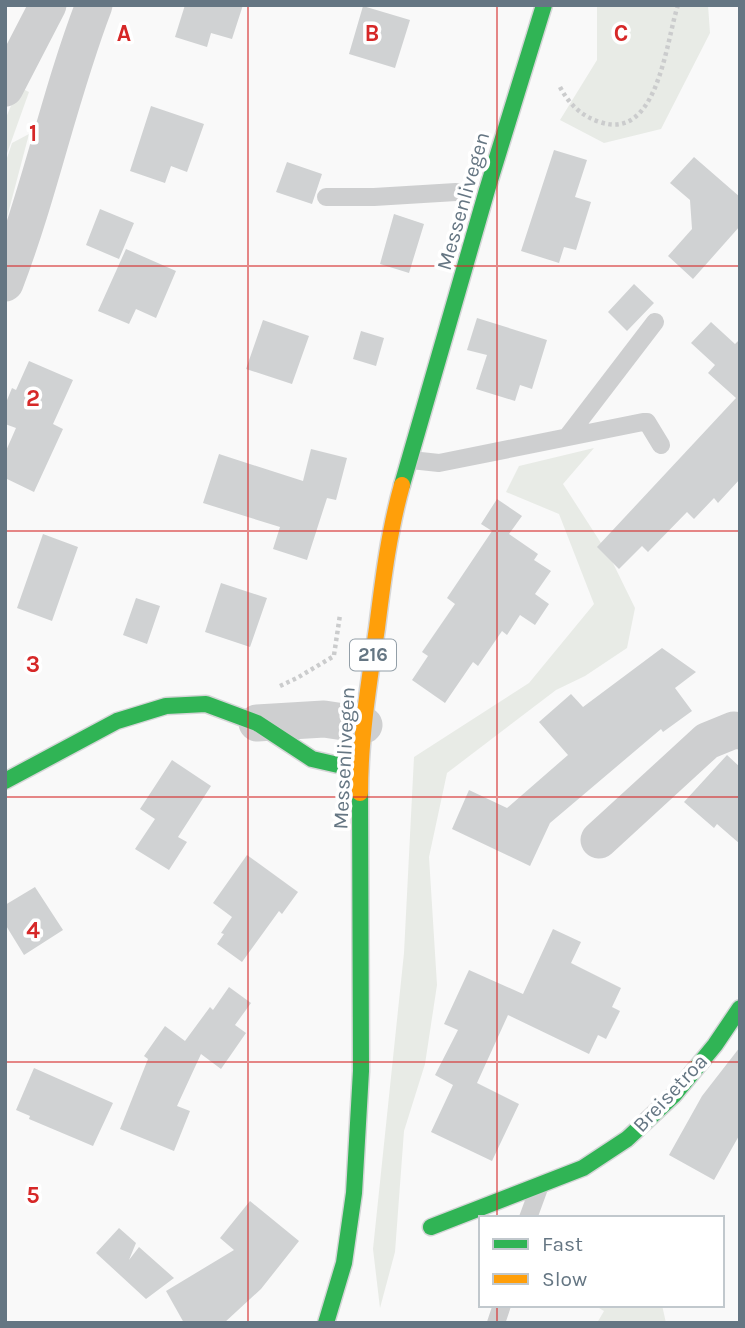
<svg xmlns="http://www.w3.org/2000/svg" width="745" height="1328" viewBox="0 0 745 1328" font-family="Karla,sans-serif">
<style>
.green{fill:#e8ebe6}
.building{fill:#d0d2d3}
.lines{fill:none;stroke-linecap:round;stroke-linejoin:round}
.fast-casing{stroke:#d5d6d7;stroke-width:19}
.slow-casing{stroke:#d5d6d7;stroke-width:19}
.path{stroke:#cbcccd;stroke-width:4.5;stroke-dasharray:3.5 3.5;stroke-linecap:butt}
.lane{stroke:#cecfd0;stroke-width:18}
.street{stroke:#cecfd0;stroke-width:37}
.fast{stroke:#30b455;stroke-width:16}
.slow{stroke:#ff9f0a;stroke-width:16}
.grid{fill:none;stroke:#d62828;stroke-width:2;stroke-opacity:0.55}
.labels{text-anchor:middle;dominant-baseline:central;stroke-width:7;stroke-linejoin:round;paint-order:stroke}
.shield{fill:#fff;stroke:#939fa8;stroke-width:2}
.shield-label{font-size:19px;font-weight:bold;fill:#657683}
.street-label{font-size:21px;fill:#657683;stroke:#fff}
.grid-label{font-size:23px;text-anchor:middle;font-weight:bold;fill:#d62828;stroke:#fff;stroke-width:7;stroke-linejoin:round;paint-order:stroke}
</style>
<rect width="100%" height="100%" fill="#f9f9f9"/>
<path class="green" d="M597,5H708L710,33L661,129L604,143L560,120L597,60Z
M19,87L29,92L5,159V120Z
M29,134L5,225V164L12,143Z
M594,448L563,484L610,557L635,608L627,648L585,676L556,690L447,773L429,857L437,985L425,1064L404,1131L395,1252L380,1308L373,1249L404,953L414,757L529,683L594,604L559,514L506,492L519,466Z
M594,1305H662L666,1323H597L604,1311Z"/>
<path class="building" d="M185,5H243L232,39L211,33L207,47L175,37Z
M363,6L410,20L395,68L349,54Z
M151,106L204,124L187,172L171,166L165,183L130,171Z
M554,150L587,160L575,197L591,202L576,250L564,247L559,263L521,251Z
M694,157L740,197V226L693,279L668,256L692,229L690,200L670,183Z
M287,162L322,174L312,204L276,192Z
M100,209L134,223L119,259L86,245Z
M394,214L424,224L409,273L380,264Z
M126,249L176,271L156,318L136,309L129,324L98,311Z
M634,284L654,303L627,331L608,312Z
M477,318L547,340L532,389L520,385L515,401L476,389L487,355L467,350Z
M263,320L309,336L292,384L246,369Z
M711,322L735,344L740,339V479L718,503L714,498L694,519L687,512L648,552L642,546L619,569L597,547L736,398L708,373L715,365L691,343Z
M361,331L384,338L376,366L353,359Z
M29,361L73,380L53,424L63,429L34,492L5,478V453L16,428L5,424V405L12,388L16,390Z
M311,449L347,458L336,500L327,498L307,560L273,549L280,527L203,503L219,454L303,481Z
M497,499L522,516L509,534L538,554L534,560L551,571L535,594L549,604L535,625L520,615L507,635L502,631L478,666L473,662L445,703L412,680L428,656L422,652L455,604L447,598L492,531L481,524Z
M43,534L78,547L52,621L17,608Z
M221,583L267,598L250,647L205,632Z
M136,598L160,606L147,644L123,635Z
M662,648L696,672L675,688L692,711L663,732L661,729L550,823L530,866L452,829L469,790L507,808L568,755L539,722L571,694L583,707Z
M727,755L740,767V844L717,824L714,828L684,802Z
M172,760L211,786L178,837L187,842L169,870L135,849L155,819L140,809Z
M247,855L298,892L282,914L279,911L242,962L217,944L224,934L221,933L232,917L213,903Z
M35,887L63,930L24,955L5,924V905Z
M553,929L581,942L571,963L621,988L612,1007L620,1011L606,1039L598,1035L589,1054L508,1015L477,1083L519,1104L492,1161L431,1132L453,1085L435,1075L458,1030L444,1024L469,970L523,994Z
M229,987L251,1003L235,1025L246,1033L221,1069L201,1054L177,1106L190,1111L174,1151L120,1129L148,1059L144,1056L165,1026L185,1041L210,1007L213,1010Z
M740,1047V1134L714,1180L669,1155L702,1096Z
M34,1068L113,1103L93,1146L29,1119L30,1116L16,1110Z
M250,1201L299,1241L261,1289L224,1323H184L166,1291L234,1250L220,1238Z
M119,1228L136,1243L129,1260L139,1247L174,1278L146,1299L96,1253Z"/>
<g class="lines">
<defs>
<path id="fast" d="M402,485L487,190L544,5
M5,781L117,721L166,706L206,704L257,723L312,759L360,770
M431,1227L583,1168L627,1139L674,1095L715,1045L740,1008
M326,1323L344,1263L354,1193L361,1071L360,793"/>
<path id="slow" d="M360,793C360,738 369,682 377,628C383,580 389,531 402,485"/>
</defs>
<use href="#fast" class="fast-casing"/>
<use href="#slow" class="slow-casing"/>
<path class="path" d="M560,87C569,104 581,116 600,122C658,142 666,41 678,5
M334,655L340,615
M280,686L297,678L334,656"/>
<path class="lane" d="M326,197H374L456,192
M567,437L655,322
M411,460L439,463L643,422H647L661,445
M528,1218L539,1188
M496,1323L502,1305"/>
<path class="street" d="M5,88L48,5
M5,283C40,192 59,96 94,5
M257,723L324,719L364,725
M599,840L707,741L734,730L740,731"/>
<use href="#fast" class="fast"/>
<use href="#slow" class="slow"/>
</g>
<path class="grid" d="M248,5V1323M497,5V1218M5,266H740M5,531H740M5,797H740M5,1062H740M497,1305V1323"/>
<g class="labels">
<rect class="shield" x="350" y="639.5" width="46" height="31" rx="5"/>
<g class="shield-label">
<text x="373" y="655">216</text>
</g>
<g class="street-label">
<text transform="translate(463 201) rotate(-74)">Messenlivegen</text>
<text transform="translate(344 758) rotate(-87)">Messenlivegen</text>
<text transform="translate(670 1093) rotate(-47)">Breisetroa</text>
</g>
</g>
<g class="grid-label">
<text x="124" y="41">A</text>
<text x="372" y="41">B</text>
<text x="621" y="41">C</text>
<text x="33" y="141">1</text>
<text x="33" y="406">2</text>
<text x="33" y="672">3</text>
<text x="33" y="938">4</text>
<text x="33" y="1203">5</text>
</g>
<rect width="745" height="1328" fill="none" stroke="#657683" stroke-width="14"/>
<rect x="479" y="1216" width="245" height="91" fill="#ffffff" stroke="#c1c8cd" stroke-width="2"/>
<rect x="493" y="1239" width="35" height="10" fill="#30b455" stroke="#c1c8cd" stroke-width="2"/>
<text x="542" y="1251" font-size="21" fill="#657683">Fast</text>
<rect x="493" y="1274" width="35" height="10" fill="#ff9f0a" stroke="#c1c8cd" stroke-width="2"/>
<text x="542" y="1286" font-size="21" fill="#657683">Slow</text>
</svg>
